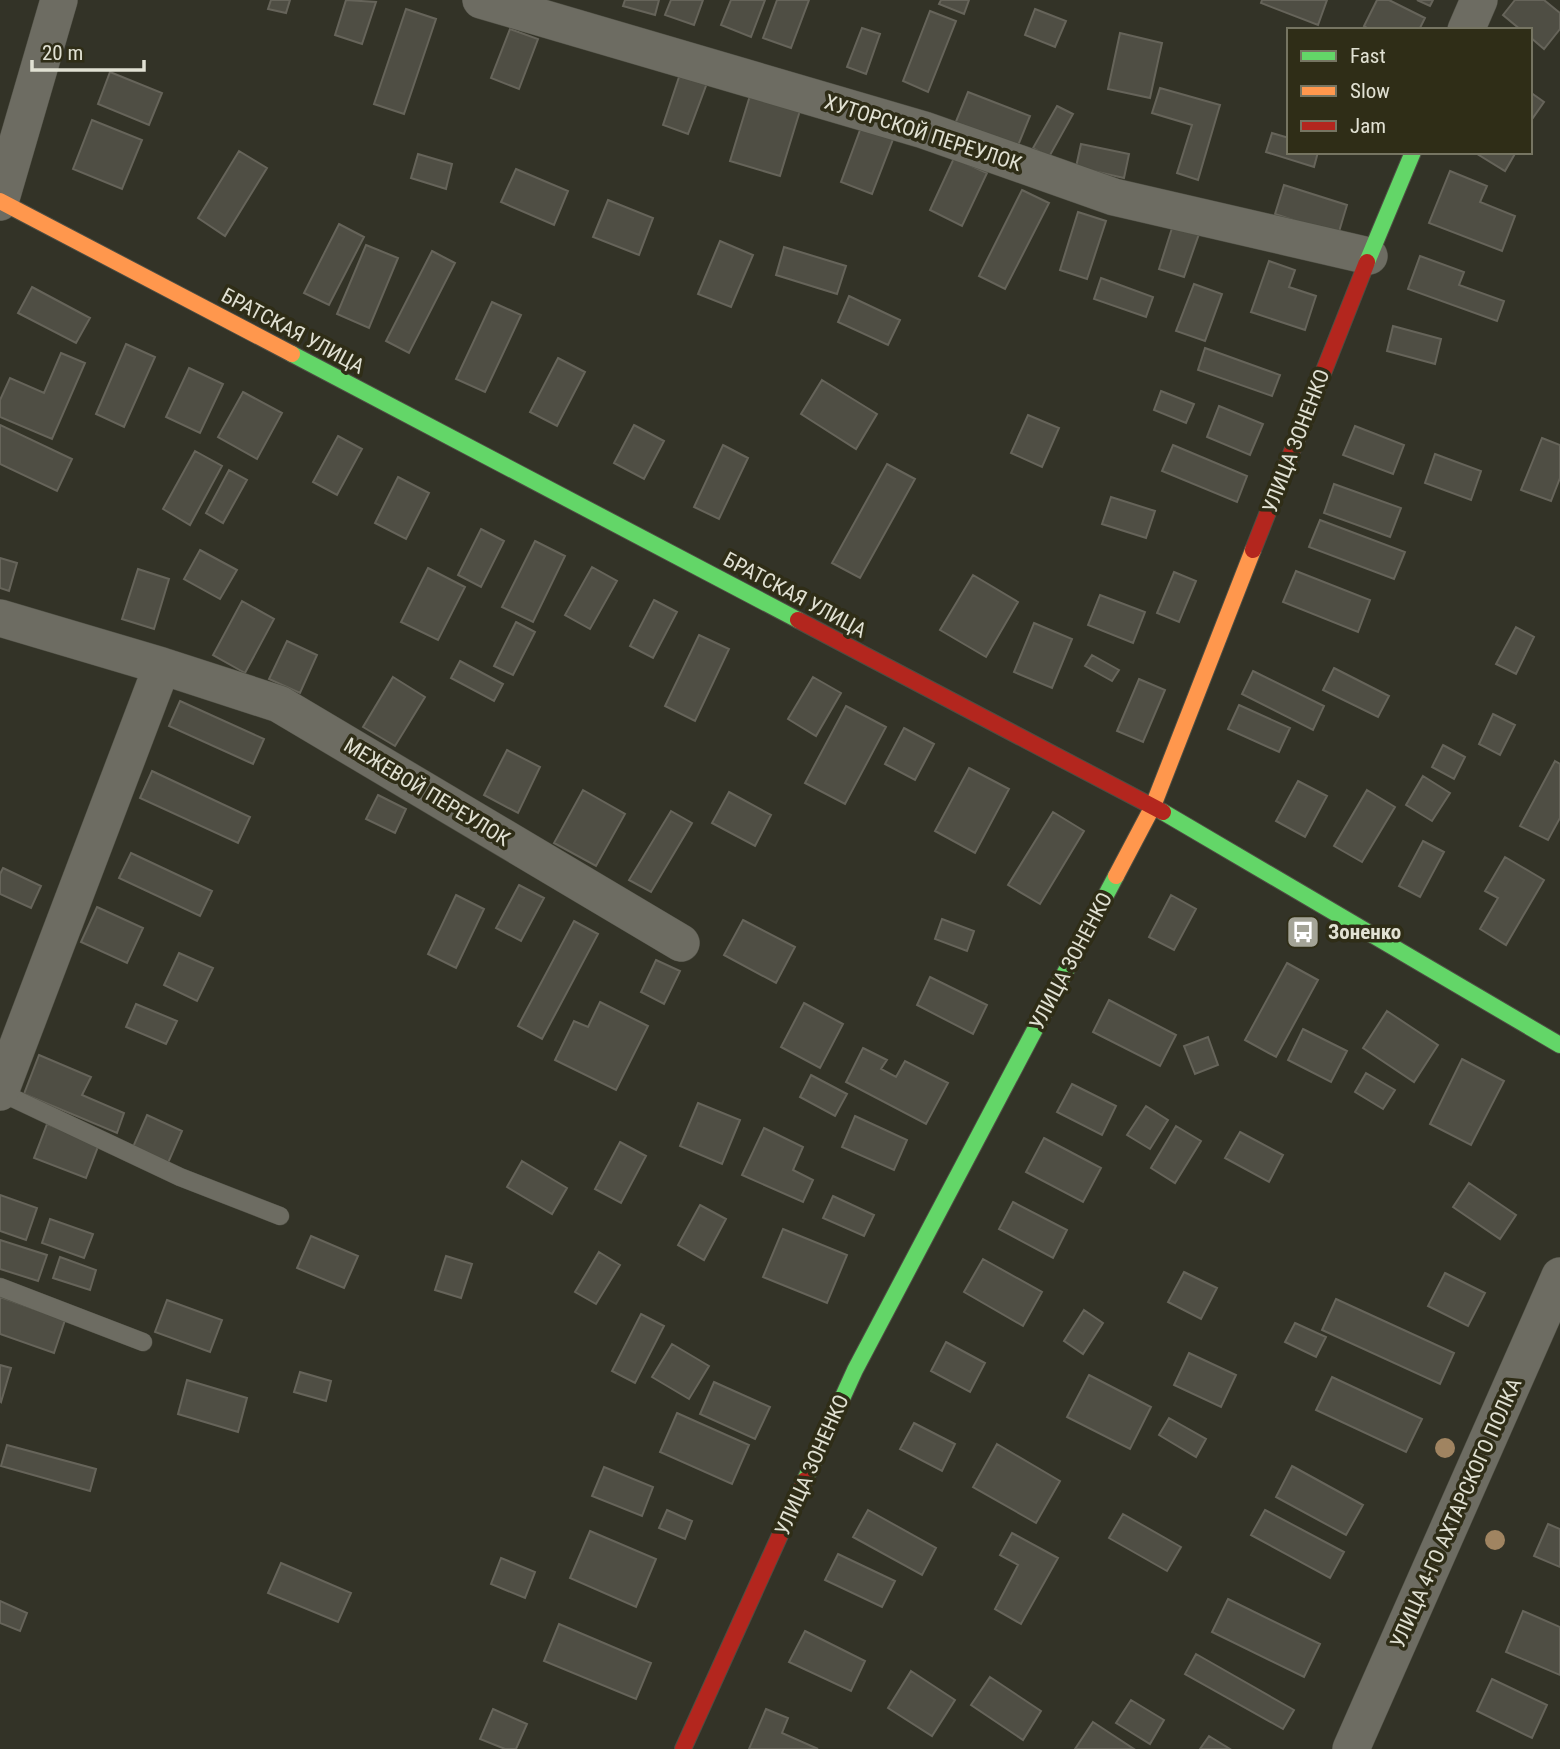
<svg xmlns="http://www.w3.org/2000/svg" width="1560" height="1749" viewBox="0 0 1560 1749" font-family="'Roboto Condensed',sans-serif">
<style>
.building{fill:#4f4e44;stroke:#66645a;stroke-width:2}
.lines{fill:none;stroke-linecap:round;stroke-linejoin:round}
.lane-casing{stroke:#4e4e43;stroke-width:19}
.street-casing{stroke:#4e4e43;stroke-width:38}
.fast-casing{stroke:#4e4e43;stroke-width:18}
.slow-casing{stroke:#4e4e43;stroke-width:18}
.jam-casing{stroke:#4e4e43;stroke-width:18}
.lane{stroke:#6d6c62;stroke-width:18}
.street{stroke:#6d6c62;stroke-width:37}
.fast{stroke:#63d668;stroke-width:16}
.slow{stroke:#ff974d;stroke-width:16}
.jam{stroke:#b3261e;stroke-width:16}
.tree{fill:#a08461}
.labels{text-anchor:middle;dominant-baseline:central;stroke-width:7;stroke-linejoin:round;paint-order:stroke}
.street-label{font-size:21px;fill:#e1e1d3;stroke:#2f2d17}
.poi-label{font-size:21px;font-weight:bold;fill:#e1e1d3;stroke:#2f2d17;text-anchor:start}
</style>
<rect width="100%" height="100%" fill="#333327"/>
<path class="building" d="M271,0H290L286,13L268,9Z
M346,0L376,2L362,44L335,35Z
M625,0H659L655,15L623,6Z
M671,0H703L694,25L665,15Z
M731,0H765L751,37L721,25Z
M777,0H809L791,48L763,38Z
M941,0H969L964,14L939,4Z
M1262,0H1327L1318,25L1261,3Z
M1377,0H1389L1425,18L1419,30H1371L1364,26Z
M1417,0H1433L1430,6Z
M1515,0H1544L1560,13V29L1544,49L1530,37V30H1521L1503,15Z
M406,9L436,19L404,114L374,104Z
M1035,9L1066,21L1055,47L1025,35Z
M930,11L956,21L928,92L903,81Z
M862,28L880,34L866,74L847,67Z
M510,29L538,39L519,89L491,78Z
M1120,33L1162,43L1150,98L1108,89Z
M110,72L162,93L149,125L98,104Z
M680,74L707,83L688,134L663,125Z
M1160,88L1220,105L1198,180L1177,173L1192,125L1152,113Z
M752,89L802,104L780,176L730,161Z
M968,92L1030,116L1017,148L955,124Z
M1530,92L1544,102L1530,122Z
M1057,106L1073,114L1049,157L1033,148Z
M92,120L142,140L122,189L73,169Z
M863,122L895,134L872,194L841,182Z
M1272,133L1289,138V152H1318L1314,167L1266,152Z
M1081,144L1129,154L1124,178L1076,167Z
M239,151L267,168L225,236L198,218Z
M1474,152H1516L1505,171Z
M418,154L452,164L446,189L411,178Z
M954,158L987,173L962,226L930,210Z
M516,169L568,191L554,225L501,202Z
M1450,171L1487,186L1480,202L1515,216L1502,251L1429,223Z
M1284,185L1347,205L1338,235L1275,214Z
M1022,190L1049,203L1005,289L979,276Z
M608,200L653,218L639,255L593,237Z
M1078,212L1106,221L1087,279L1060,270Z
M1174,222L1200,231L1184,277L1159,269Z
M339,224L364,237L329,305L304,293Z
M720,241L753,255L731,307L698,294Z
M366,245L398,258L369,328L337,314Z
M784,247L846,266L837,294L776,275Z
M432,251L455,263L409,353L386,341Z
M1420,256L1464,272L1459,285L1504,301L1497,321L1408,289Z
M1269,261L1295,270L1289,287L1316,296L1305,330L1251,312Z
M1101,278L1153,297L1146,317L1094,299Z
M1194,284L1222,294L1205,341L1176,331Z
M32,287L90,318L76,343L18,313Z
M849,296L900,320L888,345L838,322Z
M492,302L521,315L485,392L456,379Z
M1393,326L1441,339L1435,364L1387,351Z
M126,344L155,357L124,427L96,414Z
M1205,348L1280,375L1272,396L1198,370Z
M61,353L85,363L52,439L0,417V400L10,378L44,393Z
M558,358L585,372L557,426L530,412Z
M189,368L223,384L200,433L166,417Z
M822,380L877,414L856,449L801,414Z
M1161,391L1194,404L1186,423L1154,410Z
M243,392L282,413L257,459L218,437Z
M1219,406L1263,424L1250,455L1207,437Z
M1028,415L1059,428L1042,467L1011,453Z
M0,425L72,459L57,491L0,464Z
M634,425L664,441L644,479L614,463Z
M1355,426L1404,445L1393,474L1343,455Z
M338,436L362,449L337,495L313,482Z
M1542,438L1560,445V478L1551,501L1521,490Z
M723,445L748,458L719,519L694,507Z
M1173,445L1247,476L1237,502L1162,471Z
M195,451L222,466L190,525L163,509Z
M1435,454L1481,471L1471,500L1425,483Z
M887,464L915,479L860,578L832,563Z
M229,470L247,480L223,523L206,513Z
M398,477L429,493L406,539L375,523Z
M1334,484L1401,508L1390,537L1324,513Z
M1111,497L1155,511L1146,538L1102,524Z
M1320,520L1405,552L1394,579L1309,547Z
M481,529L504,541L481,587L458,575Z
M535,541L565,556L533,622L502,607Z
M200,550L237,570L220,599L184,579Z
M0,558L17,563L9,591L0,588Z
M592,567L617,581L590,629L565,615Z
M428,568L465,587L438,640L401,622Z
M138,569L169,579L154,629L122,619Z
M1296,571L1370,600L1358,632L1283,602Z
M1174,572L1196,581L1179,622L1157,613Z
M973,575L1018,602L986,657L940,630Z
M1100,595L1145,612L1133,643L1088,625Z
M654,600L677,612L653,658L630,646Z
M242,601L274,619L245,673L213,655Z
M516,622L535,632L513,675L494,666Z
M1034,623L1072,639L1052,688L1014,672Z
M1516,627L1534,637L1516,674L1496,664Z
M699,635L729,649L695,721L665,706Z
M287,641L317,655L300,693L269,679Z
M1092,655L1119,670L1112,681L1085,666Z
M460,661L503,684L494,701L451,678Z
M1334,668L1389,696L1378,717L1323,690Z
M1253,671L1324,706L1313,730L1242,694Z
M393,677L425,697L395,746L363,727Z
M813,677L841,693L816,736L788,719Z
M1139,679L1165,690L1143,742L1117,731Z
M180,701L264,739L253,764L169,726Z
M1239,705L1290,728L1279,752L1228,729Z
M846,706L886,727L845,804L805,783Z
M1493,714L1515,725L1500,755L1479,744Z
M904,728L934,744L915,780L885,764Z
M1443,745L1465,757L1454,779L1432,767Z
M507,750L540,767L518,813L484,795Z
M1555,761L1560,764V818L1548,840L1520,826Z
M969,768L1009,789L975,853L935,831Z
M152,771L250,817L238,843L140,798Z
M1423,776L1450,793L1432,821L1406,805Z
M1298,781L1327,796L1305,837L1276,821Z
M583,790L625,814L596,866L554,843Z
M1367,790L1395,807L1362,862L1334,846Z
M729,792L771,815L755,846L712,823Z
M378,795L406,809L395,833L366,819Z
M671,811L692,823L651,892L629,880Z
M1053,812L1084,831L1040,904L1008,885Z
M1423,841L1444,852L1420,897L1399,886Z
M131,853L212,891L200,916L119,878Z
M1505,857L1544,880L1506,945L1480,929L1498,898L1485,891Z
M3,868L41,886L31,908L0,894V874Z
M519,885L544,898L521,941L496,928Z
M456,895L484,909L456,968L428,954Z
M1171,895L1196,909L1174,950L1149,937Z
M97,907L143,928L127,963L81,942Z
M942,919L974,931L967,951L935,939Z
M743,920L795,947L776,983L724,955Z
M574,921L598,934L542,1039L518,1026Z
M179,953L213,968L197,1001L164,985Z
M656,960L680,971L664,1004L641,992Z
M1287,963L1318,980L1276,1057L1245,1040Z
M930,977L987,1005L973,1034L917,1005Z
M1109,1000L1176,1035L1160,1066L1093,1032Z
M600,1002L648,1026L616,1090L555,1060L574,1021L588,1027Z
M804,1003L843,1024L820,1068L781,1047Z
M136,1004L177,1021L166,1044L126,1027Z
M1387,1011L1438,1045L1414,1082L1363,1048Z
M1303,1029L1347,1051L1331,1082L1288,1060Z
M1208,1037L1218,1065L1195,1074L1184,1046Z
M863,1048L887,1060L881,1069L896,1077L905,1061L948,1083L926,1124L846,1082Z
M39,1055L91,1077L82,1095L124,1113L117,1133L24,1094Z
M1462,1059L1504,1081L1471,1145L1430,1124Z
M1366,1073L1395,1090L1383,1109L1355,1092Z
M811,1075L847,1094L835,1116L800,1097Z
M1072,1084L1116,1106L1102,1135L1057,1112Z
M698,1103L740,1120L722,1164L680,1146Z
M1146,1106L1168,1120L1150,1149L1127,1135Z
M147,1115L182,1131L168,1163L133,1147Z
M855,1116L907,1140L894,1170L842,1147Z
M47,1124L99,1144L86,1178L34,1158Z
M1176,1126L1201,1141L1175,1183L1151,1168Z
M764,1128L803,1147L793,1170L813,1180L803,1202L742,1175Z
M1240,1132L1283,1155L1269,1182L1225,1158Z
M1044,1138L1101,1168L1083,1202L1026,1172Z
M620,1142L646,1156L621,1203L595,1189Z
M522,1161L567,1188L552,1214L507,1187Z
M1469,1183L1516,1215L1500,1239L1453,1207Z
M0,1195L37,1208L26,1240L0,1231Z
M833,1196L874,1215L864,1236L823,1218Z
M1013,1202L1067,1230L1053,1258L999,1229Z
M700,1205L726,1219L704,1260L678,1245Z
M50,1219L93,1234L84,1258L42,1243Z
M783,1229L847,1255L827,1303L763,1277Z
M311,1236L358,1256L344,1288L297,1268Z
M0,1240L47,1255L38,1281L0,1269Z
M599,1252L620,1265L596,1304L575,1292Z
M446,1256L472,1264L461,1298L435,1290Z
M60,1257L96,1270L90,1290L53,1278Z
M983,1259L1042,1292L1023,1326L964,1292Z
M1184,1272L1217,1288L1201,1319L1168,1302Z
M1445,1273L1485,1293L1468,1326L1428,1306Z
M0,1297L65,1320L54,1353L0,1334Z
M1336,1299L1454,1353L1440,1384L1322,1330Z
M167,1300L222,1320L210,1352L155,1332Z
M1084,1310L1103,1323L1083,1354L1064,1341Z
M641,1314L664,1326L635,1383L612,1371Z
M1295,1323L1326,1337L1316,1357L1285,1342Z
M946,1342L985,1363L970,1392L931,1371Z
M672,1344L709,1366L689,1399L652,1377Z
M1189,1353L1236,1375L1221,1407L1174,1385Z
M0,1365L11,1368L1,1402L0,1401Z
M300,1372L331,1381L326,1401L294,1392Z
M1089,1375L1151,1407L1130,1449L1067,1417Z
M1332,1377L1422,1419L1406,1452L1316,1410Z
M187,1380L247,1398L238,1432L178,1414Z
M714,1382L770,1407L755,1439L700,1414Z
M677,1413L749,1445L732,1484L660,1452Z
M1169,1418L1206,1439L1196,1457L1159,1435Z
M914,1423L955,1444L942,1471L900,1449Z
M997,1444L1060,1481L1036,1523L973,1487Z
M7,1445L96,1469L90,1491L1,1466Z
M1292,1466L1363,1505L1346,1535L1276,1497Z
M604,1467L653,1487L642,1516L592,1496Z
M667,1510L692,1521L685,1539L659,1528Z
M868,1510L936,1548L922,1575L853,1537Z
M1265,1510L1344,1552L1330,1578L1251,1535Z
M1123,1514L1181,1547L1167,1571L1109,1538Z
M1548,1524L1560,1529V1567L1534,1556Z
M590,1531L656,1559L636,1607L570,1578Z
M1012,1533L1058,1558L1021,1624L995,1609L1018,1565L1000,1555Z
M838,1554L895,1581L882,1607L825,1580Z
M501,1558L535,1572L525,1598L491,1584Z
M281,1563L351,1593L338,1622L268,1593Z
M1228,1599L1320,1644L1304,1677L1212,1632Z
M0,1601L27,1613L20,1631L0,1623Z
M1523,1611L1560,1627V1675L1506,1652Z
M559,1624L651,1663L636,1699L544,1661Z
M805,1631L865,1661L851,1691L789,1662Z
M1196,1654L1294,1710L1283,1729L1185,1674Z
M911,1671L955,1700L932,1736L888,1708Z
M990,1677L1041,1711L1023,1740L971,1705Z
M1492,1679L1547,1705L1532,1738L1477,1711Z
M1131,1700L1164,1720L1150,1744L1116,1723Z
M493,1709L527,1724L516,1749H505L480,1739Z
M766,1709L788,1718L782,1733L818,1749H749Z
M1093,1722L1134,1749H1075Z
M1209,1736L1230,1749H1200Z"/>
<g class="lines">
<defs>
<path id="lane" d="M0,1092L180,1177L280,1216
M0,1287L143,1342"/>
<path id="street" d="M481,0L924,130L1114,197L1369,256
M1466,30L1479,0
M0,202L59,0
M0,618L162,666L279,704L681,943
M0,1092L162,666
M1351,1749L1560,1276"/>
<path id="fast" d="M1367,262L1413,152
M292,354L798,620
M1163,812L1560,1045
M805,1480L855,1370L1116,876"/>
<path id="slow" d="M0,201L292,354
M1116,876L1153,806L1253,550"/>
<path id="jam" d="M1253,550L1367,262
M798,620L1163,812
M683,1749L805,1480"/>
</defs>
<use href="#lane" class="lane-casing"/>
<use href="#street" class="street-casing"/>
<use href="#fast" class="fast-casing"/>
<use href="#slow" class="slow-casing"/>
<use href="#jam" class="jam-casing"/>
<use href="#lane" class="lane"/>
<use href="#street" class="street"/>
<use href="#fast" class="fast"/>
<use href="#slow" class="slow"/>
<use href="#jam" class="jam"/>
</g>
<g class="tree">
<circle cx="1445" cy="1448" r="10"/>
<circle cx="1495" cy="1540" r="10"/>
</g>
<defs>
<symbol id="bus-square" viewBox="-11 -11 22 22"><rect x="-9" y="-9" width="18" height="18" rx="4" fill="#a4a497" stroke="#2f2d17"/><path d="M-5-6H5V4H4V6H2V4H-2V6H-4V4H-5ZM-3.5-4V0h7V-4ZM-3.5 1.2v1.5H-2V1.2ZM2 1.2v1.5H3.5V1.2Z" fill="#fff"/></symbol>
</defs>
<g fill-rule="evenodd">
<use href="#bus-square" x="1284" y="913" width="38" height="38"/>
</g>
<g class="labels">
<g class="street-label">
<text transform="translate(923 133) rotate(18)">ХУТОРСКОЙ ПЕРЕУЛОК</text>
<text transform="translate(293 331) rotate(28)">БРАТСКАЯ УЛИЦА</text>
<text transform="translate(1296 441) rotate(-69)">УЛИЦА ЗОНЕНКО</text>
<text transform="translate(795 595) rotate(28)">БРАТСКАЯ УЛИЦА</text>
<text transform="translate(427 792) rotate(31)">МЕЖЕВОЙ ПЕРЕУЛОК</text>
<text transform="translate(1071 961) rotate(-62)">УЛИЦА ЗОНЕНКО</text>
<text transform="translate(812 1465) rotate(-66)">УЛИЦА ЗОНЕНКО</text>
<text transform="translate(1456 1513) rotate(-66)">УЛИЦА 4-ГО АХТАРСКОГО ПОЛКА</text>
</g>
<g class="poi-label">
<text x="1328" y="932">Зоненко</text>
</g>
</g>
<rect x="1287" y="28" width="245" height="126" fill="#2f2d17" stroke="#767562" stroke-width="2"/>
<rect x="1301" y="51" width="35" height="10" fill="#63d668" stroke="#767562" stroke-width="2"/>
<text x="1350" y="63" font-size="21" fill="#e1e1d3">Fast</text>
<rect x="1301" y="86" width="35" height="10" fill="#ff974d" stroke="#767562" stroke-width="2"/>
<text x="1350" y="98" font-size="21" fill="#e1e1d3">Slow</text>
<rect x="1301" y="121" width="35" height="10" fill="#b3261e" stroke="#767562" stroke-width="2"/>
<text x="1350" y="133" font-size="21" fill="#e1e1d3">Jam</text>
<path d="M32 60v10h112v-10" fill="none" stroke="#e1e1d3" stroke-width="3.5"/>
<text x="42" y="60" font-size="21" fill="#e1e1d3" stroke="#2f2d17" stroke-width="5" paint-order="stroke">20 m</text>
</svg>
